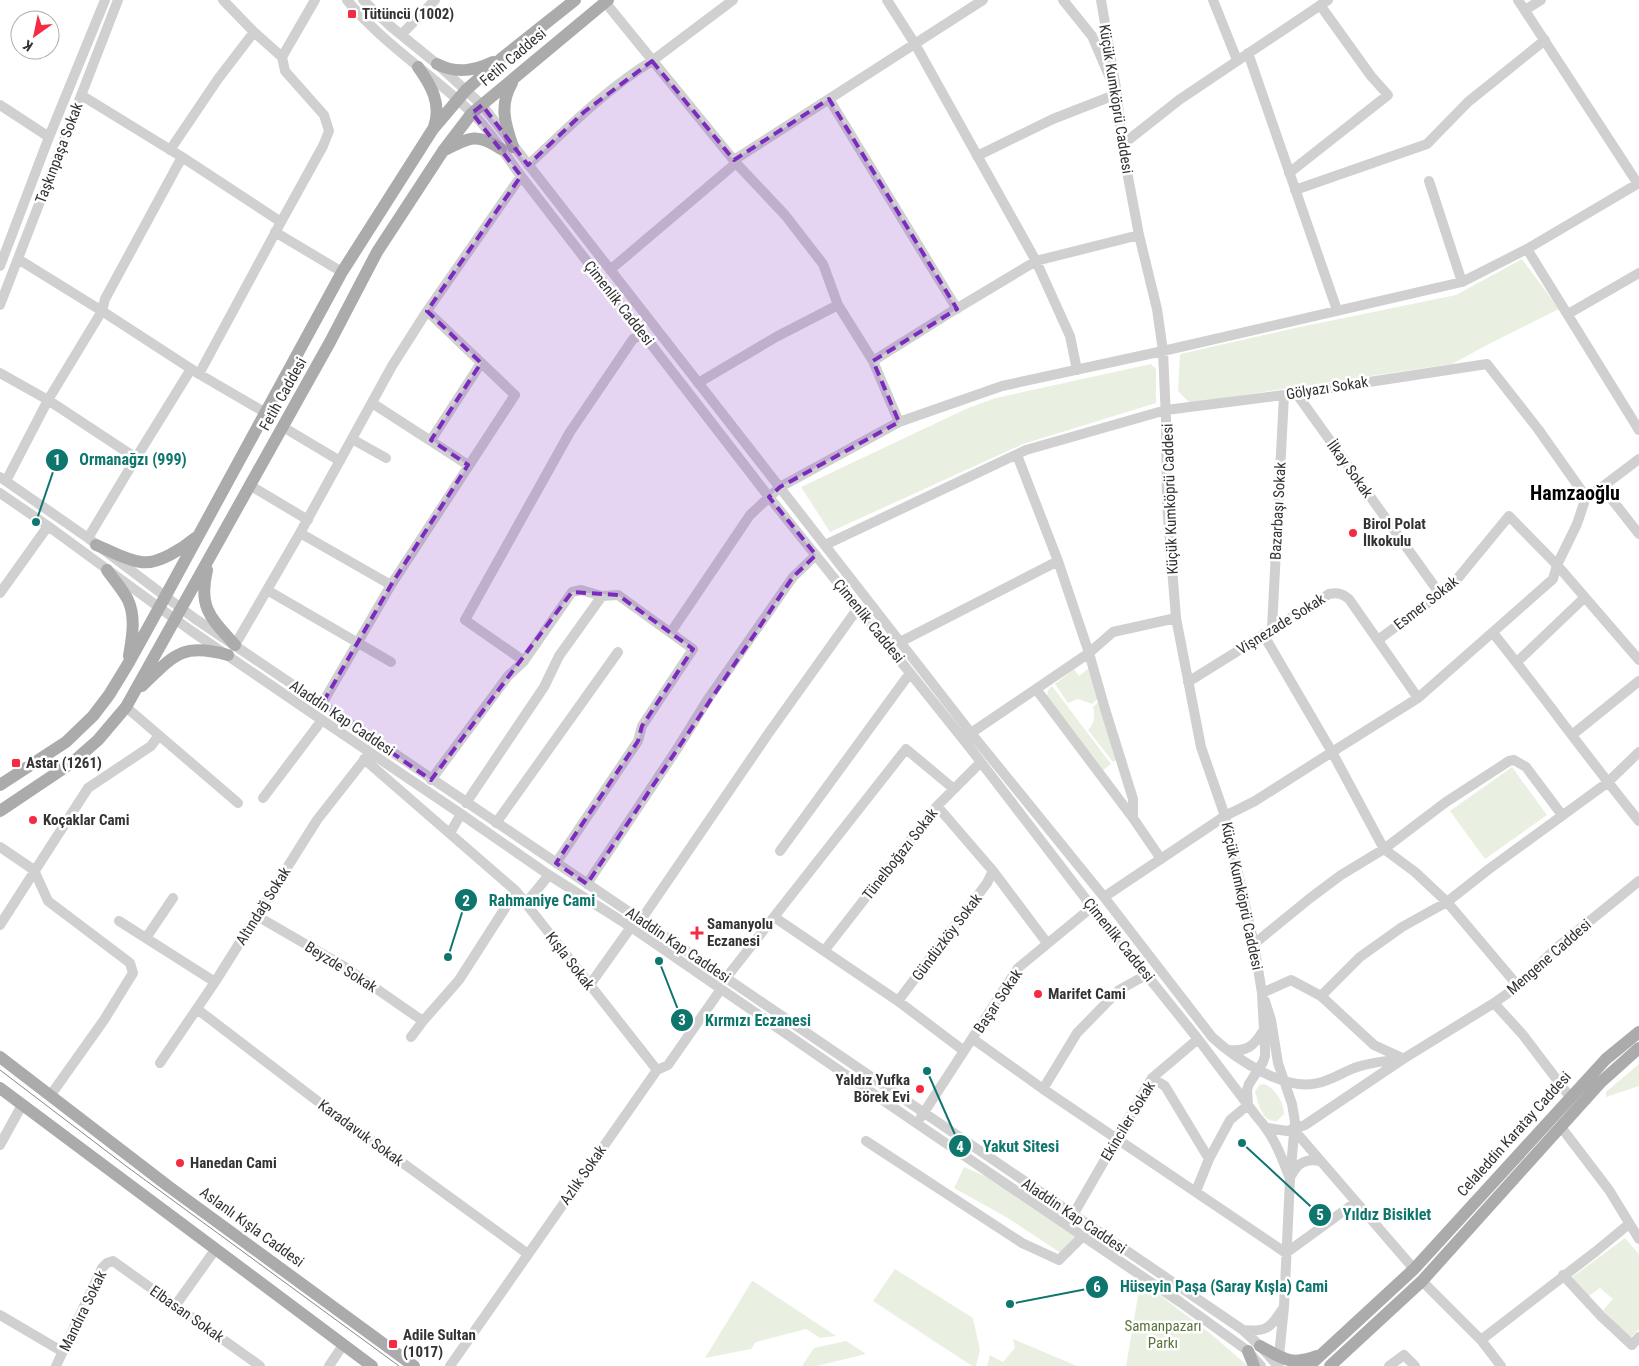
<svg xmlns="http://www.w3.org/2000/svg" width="1639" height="1366" viewBox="0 0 1639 1366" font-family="'Roboto Condensed',sans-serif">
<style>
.green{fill:#eaf0e1}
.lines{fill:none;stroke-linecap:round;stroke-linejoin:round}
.minor{stroke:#d0d0d0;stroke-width:10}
.major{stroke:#ababab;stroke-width:12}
.tram{stroke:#888;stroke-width:1}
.marked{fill:#7b2cbf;fill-opacity:0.2;stroke:#7b2cbf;stroke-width:4;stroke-dasharray:10 6;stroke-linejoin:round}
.poi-dot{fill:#f42b43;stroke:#fff;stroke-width:2}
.labels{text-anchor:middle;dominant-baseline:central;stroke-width:5;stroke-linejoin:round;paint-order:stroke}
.poi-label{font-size:15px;font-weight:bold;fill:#333;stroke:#fff;text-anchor:start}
.street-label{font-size:15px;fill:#333;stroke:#fff}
.park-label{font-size:15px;fill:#58743b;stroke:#fff}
.district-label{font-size:20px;font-weight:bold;fill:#000;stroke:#fff}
.leader{fill:none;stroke:#0f766e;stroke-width:2}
.callout-dot{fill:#0f766e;stroke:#fff;stroke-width:2}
.mark-label{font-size:15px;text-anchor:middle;font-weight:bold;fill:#fff}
.callout-label{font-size:16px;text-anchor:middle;font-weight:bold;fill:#0f766e;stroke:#fff;stroke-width:5;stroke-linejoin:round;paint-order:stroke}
</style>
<rect width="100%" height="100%" fill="#fff"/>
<path class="green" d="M1522,259L1559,309L1487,345L1452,364L1190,403L1178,391L1180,354L1295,328L1456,295Z
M1151,364L1156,369V403L1023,444L830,532L801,487L968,408L996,398Z
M1089,668L1099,698L1092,704L1078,699L1068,703L1055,684L1074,669L1079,676Z
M1052,686L1111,764L1103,770L1047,696L1048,690Z
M1099,701L1116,760L1113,762L1088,730C1095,723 1095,716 1093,707Z
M1512,767L1547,815L1485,859L1450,811Z
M1639,1064V1086L1606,1097V1092Z
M1264,1084C1275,1088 1284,1102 1284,1114L1277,1121C1261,1122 1259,1104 1255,1092L1259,1085Z
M964,1167L1004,1184L1079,1234L1064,1255L1006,1217L954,1188Z
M1625,1238L1639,1254V1329L1630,1338L1603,1310L1613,1299L1600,1288L1589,1296L1571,1278Z
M895,1269L973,1318L980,1350L976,1366H972L873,1301Z
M752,1281H753L836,1336L820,1338L806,1329L756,1342L751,1349L705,1358Z
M1145,1284L1211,1334L1248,1366H1126L1138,1296Z
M1013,1339L1077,1366H987L990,1355L1003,1362L1015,1348Z
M846,1341L866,1354L817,1366H802L814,1348Z"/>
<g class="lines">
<path class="minor" d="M347,0C383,44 432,74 472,113C491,131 505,155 521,176L769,497L967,744L1092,907L1198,1039L1257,1117C1274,1136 1281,1155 1290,1179
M363,0L389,25L437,64L482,105L971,733L1104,897L1212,1037C1236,1059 1285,1092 1318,1083C1331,1080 1342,1073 1354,1068C1370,1062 1386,1061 1403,1059
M887,0L915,44L1036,261L1070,336L1077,370
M1101,0L1117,94L1122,145L1139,235L1157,309L1163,351L1166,419L1167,504L1176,618L1201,747L1225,816L1254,944L1262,993L1265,1048V1056L1263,1062L1249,1084L1247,1090L1248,1105L1230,1120L1209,1159L1165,1086L1152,1078
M1213,0L1237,60
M1518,0L1638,184
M605,2L736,163L785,215L823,264L838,305L873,361L899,422
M1525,10L1541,0
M401,35L435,0
M1248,53L1337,310
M282,57L315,0
M81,95L182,157L281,222
M829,99L957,309
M0,105L49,137
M1122,145L1179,100L1328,0
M170,150L218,79L254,32
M977,156L1053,119L1117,94L1092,36L1063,0
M734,160L983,0
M528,165C567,129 606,89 652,61L733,0
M1289,173L1388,95L1371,76L1320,5
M1429,181L1462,282
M1295,190L1427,144L1468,102L1545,40
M275,232L342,272
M1527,249L1639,430
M18,259L102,311L199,374L266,413
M0,266L49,137L105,0
M610,270L736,163
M0,305L118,0
M1568,314L1639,273
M873,361L951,312L1036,261L1139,235
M0,373L48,400L136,458L191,369
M199,374L281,222L323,146L329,131L324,115L285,71L282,57L254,32L223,0
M698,383L776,337L838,305
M1296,393L1440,594
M372,403L468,465
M283,427L340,461
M352,439L386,458
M431,440L481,363
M1017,455L1058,561L1089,653L1105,709L1133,799V818L1161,859
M0,477L88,538L194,618L641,920L1243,1330L1260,1346L1278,1366
M6,481L48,400L102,311L105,299L182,157
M251,486L308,520
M1602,487L1639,534
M0,493L48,526L190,630L322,720L461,814L549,875L631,927L916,1123L1180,1302L1248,1351L1261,1366
M1586,497L1602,487L1639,459
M300,533L391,585
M88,538L136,458
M825,545L1026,450L1166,410L1284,395L1487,364L1538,429L1586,497L1577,524L1557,565L1553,579L1418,698L1332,752L1384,849L1415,872L1447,902L1518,986
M267,590L391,662
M0,593L48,526
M1272,628L1284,395
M671,632L750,515L780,487L899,422L1002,386L1163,351L1462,282L1527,249L1639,183
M1493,633C1543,695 1589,760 1639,821
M1378,640L1449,587L1458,578L1509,516L1557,565L1639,660
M900,642L1058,561
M235,645L300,533L392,366L427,311L521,176
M524,661L465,620L570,432L633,339L643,334
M1517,662L1584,598
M1188,682L1329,594C1338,592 1343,594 1349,599L1418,698
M1036,689L1133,818
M322,704L391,585L515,395L427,311
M126,707L238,803
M971,733L1089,653L1113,632L1176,618
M1572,735L1639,681
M364,759L516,891L657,1070
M431,780L508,676L524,661L572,592L581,590L602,596L618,595L693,649L642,726L638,741L556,863
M263,798L322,720
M466,803L544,687L559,656L602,596
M937,806L993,871L1047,943
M496,823L618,652
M450,833L461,814
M0,847L34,870L48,901L130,963L133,973L104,1020L50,1096
M780,851L910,673
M587,884L677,749L708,699L793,577L816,555
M1104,897L1225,816L1255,801L1332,752L1263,634
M526,903L549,875
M257,916L345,967L423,1021
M774,917L898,1001L964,1051
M641,920L768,734L858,608
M119,921L215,982
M0,925L88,788L151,746L159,735
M146,938L173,898
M1254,944L1309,899L1341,875L1384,849L1446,802L1509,761L1514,760L1526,767L1562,815
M824,951L937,806L981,762
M726,978L906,749L954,789
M589,986L631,927
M1262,993L1291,980L1321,996L1374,1045L1402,1058
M1321,996L1360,957L1402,927L1447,902L1489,869L1607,783L1639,752
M898,1001L987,883L993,871
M1265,1001L1271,1020L1278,1063L1292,1104L1295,1122L1290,1179L1284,1307L1279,1356L1280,1362
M1494,1003L1523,1035L1570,1097
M197,1009L316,1100L528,1254
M411,1037L423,1021L459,980L516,891
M973,1039L1043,1089L1286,1253L1356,1202
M1228,1050C1247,1052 1254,1046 1263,1031
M160,1063L215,982L317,820L368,755
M1043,1089L1077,1033L1119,990L1146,975
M921,1117L1018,968L1092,907
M1561,1127L1609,1190L1639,1239
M1268,1128L1287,1131L1305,1125L1403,1059L1494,1003L1518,986L1554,950L1639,881
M1294,1130L1414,1269
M866,1141L1022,1243L1059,1260L1083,1236
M0,1145L22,1105
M1291,1176C1297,1163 1306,1158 1320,1161
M1196,1191L1209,1159
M1073,1215L1152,1078L1198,1039
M1563,1275L1601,1316L1632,1345L1639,1337
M1422,1281L1481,1340L1501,1366
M175,1306L215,1250
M0,1315L63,1352
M1243,1330C1265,1332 1270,1329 1282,1310
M1481,1340L1595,1252L1629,1224
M56,1366L102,1268L107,1263L113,1261L260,1366
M329,1366L343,1345
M450,1366L657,1070L668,1065L721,989
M1389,1366L1404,1355L1415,1366"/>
<path class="major" d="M437,64C456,74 474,71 493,62
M418,67C431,85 442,104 434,127
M512,83C499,105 505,124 513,147
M445,150C470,137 477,133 501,149
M96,545C111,551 126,560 141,562C158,565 183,548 195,538
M107,570C114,580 123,590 128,600C136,617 132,638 129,656
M207,570C198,608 211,618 235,645
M142,686C174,655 182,642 228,655
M0,785L66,742L93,716L109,695L128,664L165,597L342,272L433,129L466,90L502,58L575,0
M0,811L73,762L98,740L126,707L330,342L377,252L443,151L472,113L608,0
M0,1057L168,1186L414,1366
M0,1088L372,1366
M1260,1346C1284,1359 1290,1366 1317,1356
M1248,1351L1254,1366
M1309,1366L1414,1269L1606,1059L1639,1032
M1330,1366L1422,1281L1601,1082L1639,1048"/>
<path class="tram" d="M0,1070L126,1166L399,1366"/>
</g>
<path class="marked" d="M652,61L734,160L829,99L957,309L873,361L899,422L780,487L769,497L816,555L793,577L587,884L556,863L638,741L642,726L693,649L618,595L572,592L431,780L322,704L391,585L468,465L431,440L481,363L427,311L521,176L472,113L482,105L528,165L584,112Z"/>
<g class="poi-dot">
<rect x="347" y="9" width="10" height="10" rx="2.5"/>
<circle cx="1353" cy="533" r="5"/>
<rect x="11" y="758" width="10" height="10" rx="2.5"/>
<circle cx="33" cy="820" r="5"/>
<path d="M694.5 925.5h5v5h5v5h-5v5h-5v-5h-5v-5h5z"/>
<circle cx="1038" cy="994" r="5"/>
<circle cx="920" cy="1089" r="5"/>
<circle cx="180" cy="1163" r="5"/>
<rect x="388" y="1339" width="10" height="10" rx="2.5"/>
</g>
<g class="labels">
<g class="poi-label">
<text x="362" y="14">Tütüncü (1002)</text>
<text x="1363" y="524">Birol Polat<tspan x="1363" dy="17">İlkokulu</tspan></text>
<text x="26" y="763">Astar (1261)</text>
<text x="43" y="820">Koçaklar Cami</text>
<text x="707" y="924">Samanyolu<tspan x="707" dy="17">Eczanesi</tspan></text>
<text x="1048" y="994">Marifet Cami</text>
<text x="910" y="1080" text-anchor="end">Yaldız Yufka<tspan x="910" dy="17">Börek Evi</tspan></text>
<text x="190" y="1163">Hanedan Cami</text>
<text x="403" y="1335">Adile Sultan<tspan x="403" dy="17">(1017)</tspan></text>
</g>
<g class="street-label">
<text transform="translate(513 57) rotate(-40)">Fetih Caddesi</text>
<text transform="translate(1116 99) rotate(81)">Küçük Kumköprü Caddesi</text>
<text transform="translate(59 153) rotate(-69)">Taşkınpaşa Sokak</text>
<text transform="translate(619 303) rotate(52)">Çimenlik Caddesi</text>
<text transform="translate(1327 388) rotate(-9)">Gölyazı Sokak</text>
<text transform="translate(283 394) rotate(-61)">Fetih Caddesi</text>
<text transform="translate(1350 469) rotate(54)">İlkay Sokak</text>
<text transform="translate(1170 499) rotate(-92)">Küçük Kumköprü Caddesi</text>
<text transform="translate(1278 511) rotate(-87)">Bazarbaşı Sokak</text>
<text transform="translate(1426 603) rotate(-38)">Esmer Sokak</text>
<text transform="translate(869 621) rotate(51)">Çimenlik Caddesi</text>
<text transform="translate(1281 624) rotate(-32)">Vişnezade Sokak</text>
<text transform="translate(342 718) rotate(34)">Aladdin Kap Caddesi</text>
<text transform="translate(900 854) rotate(-52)">Tünelboğazı Sokak</text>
<text transform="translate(1242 896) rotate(78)">Küçük Kumköprü Caddesi</text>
<text transform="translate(263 906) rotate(-58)">Altındağ Sokak</text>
<text transform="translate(947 937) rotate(-53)">Gündüzköy Sokak</text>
<text transform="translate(1119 940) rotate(51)">Çimenlik Caddesi</text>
<text transform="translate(678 945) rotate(34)">Aladdin Kap Caddesi</text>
<text transform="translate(1549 957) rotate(-41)">Mengene Caddesi</text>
<text transform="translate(570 961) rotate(52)">Kışla Sokak</text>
<text transform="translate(341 967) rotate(32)">Beyzde Sokak</text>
<text transform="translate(998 1001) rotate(-56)">Başar Sokak</text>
<text transform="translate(1128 1121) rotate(-59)">Ekinciler Sokak</text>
<text transform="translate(361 1133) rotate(36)">Karadavuk Sokak</text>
<text transform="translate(1514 1134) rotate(-48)">Celaleddin Karatay Caddesi</text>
<text transform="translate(583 1175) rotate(-55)">Azlık Sokak</text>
<text transform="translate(1074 1216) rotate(34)">Aladdin Kap Caddesi</text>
<text transform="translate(252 1227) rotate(36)">Aslanlı Kışla Caddesi</text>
<text transform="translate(83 1311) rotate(-64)">Mandıra Sokak</text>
<text transform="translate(187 1314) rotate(35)">Elbasan Sokak</text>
</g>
<g class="park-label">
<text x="1163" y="1326">Samanpazarı<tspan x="1163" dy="17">Parkı</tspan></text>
</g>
<g class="district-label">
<text x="1575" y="493">Hamzaoğlu</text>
</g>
</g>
<path class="leader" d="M36 522L57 460M448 957L466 900M659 961L682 1020M927 1071L960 1146M1242 1143L1320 1215M1010 1304L1097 1287"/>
<g class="callout-dot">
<circle cx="36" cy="522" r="5"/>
<circle cx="448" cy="957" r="5"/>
<circle cx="659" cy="961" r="5"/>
<circle cx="927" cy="1071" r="5"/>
<circle cx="1242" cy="1143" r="5"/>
<circle cx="1010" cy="1304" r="5"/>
<circle cx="57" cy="460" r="12"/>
<circle cx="466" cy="900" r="12"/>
<circle cx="682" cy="1020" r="12"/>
<circle cx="960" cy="1146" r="12"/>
<circle cx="1320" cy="1215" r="12"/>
<circle cx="1097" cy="1287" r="12"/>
</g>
<g class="mark-label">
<text x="57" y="465">1</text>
<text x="466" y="906">2</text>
<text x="682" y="1025">3</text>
<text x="960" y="1152">4</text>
<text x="1320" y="1220">5</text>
<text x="1097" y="1292">6</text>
</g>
<g class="callout-label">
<text x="133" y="465">Ormanağzı (999)</text>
<text x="542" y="906">Rahmaniye Cami</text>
<text x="758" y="1026">Kırmızı Eczanesi</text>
<text x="1021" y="1152">Yakut Sitesi</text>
<text x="1387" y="1220">Yıldız Bisiklet</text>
<text x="1224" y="1292">Hüseyin Paşa (Saray Kışla) Cami</text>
</g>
<g transform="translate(35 35) rotate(213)"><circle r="24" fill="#ffffff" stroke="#adadad"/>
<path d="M0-4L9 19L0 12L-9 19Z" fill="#f42b43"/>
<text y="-8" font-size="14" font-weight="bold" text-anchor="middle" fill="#333333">K</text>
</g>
</svg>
